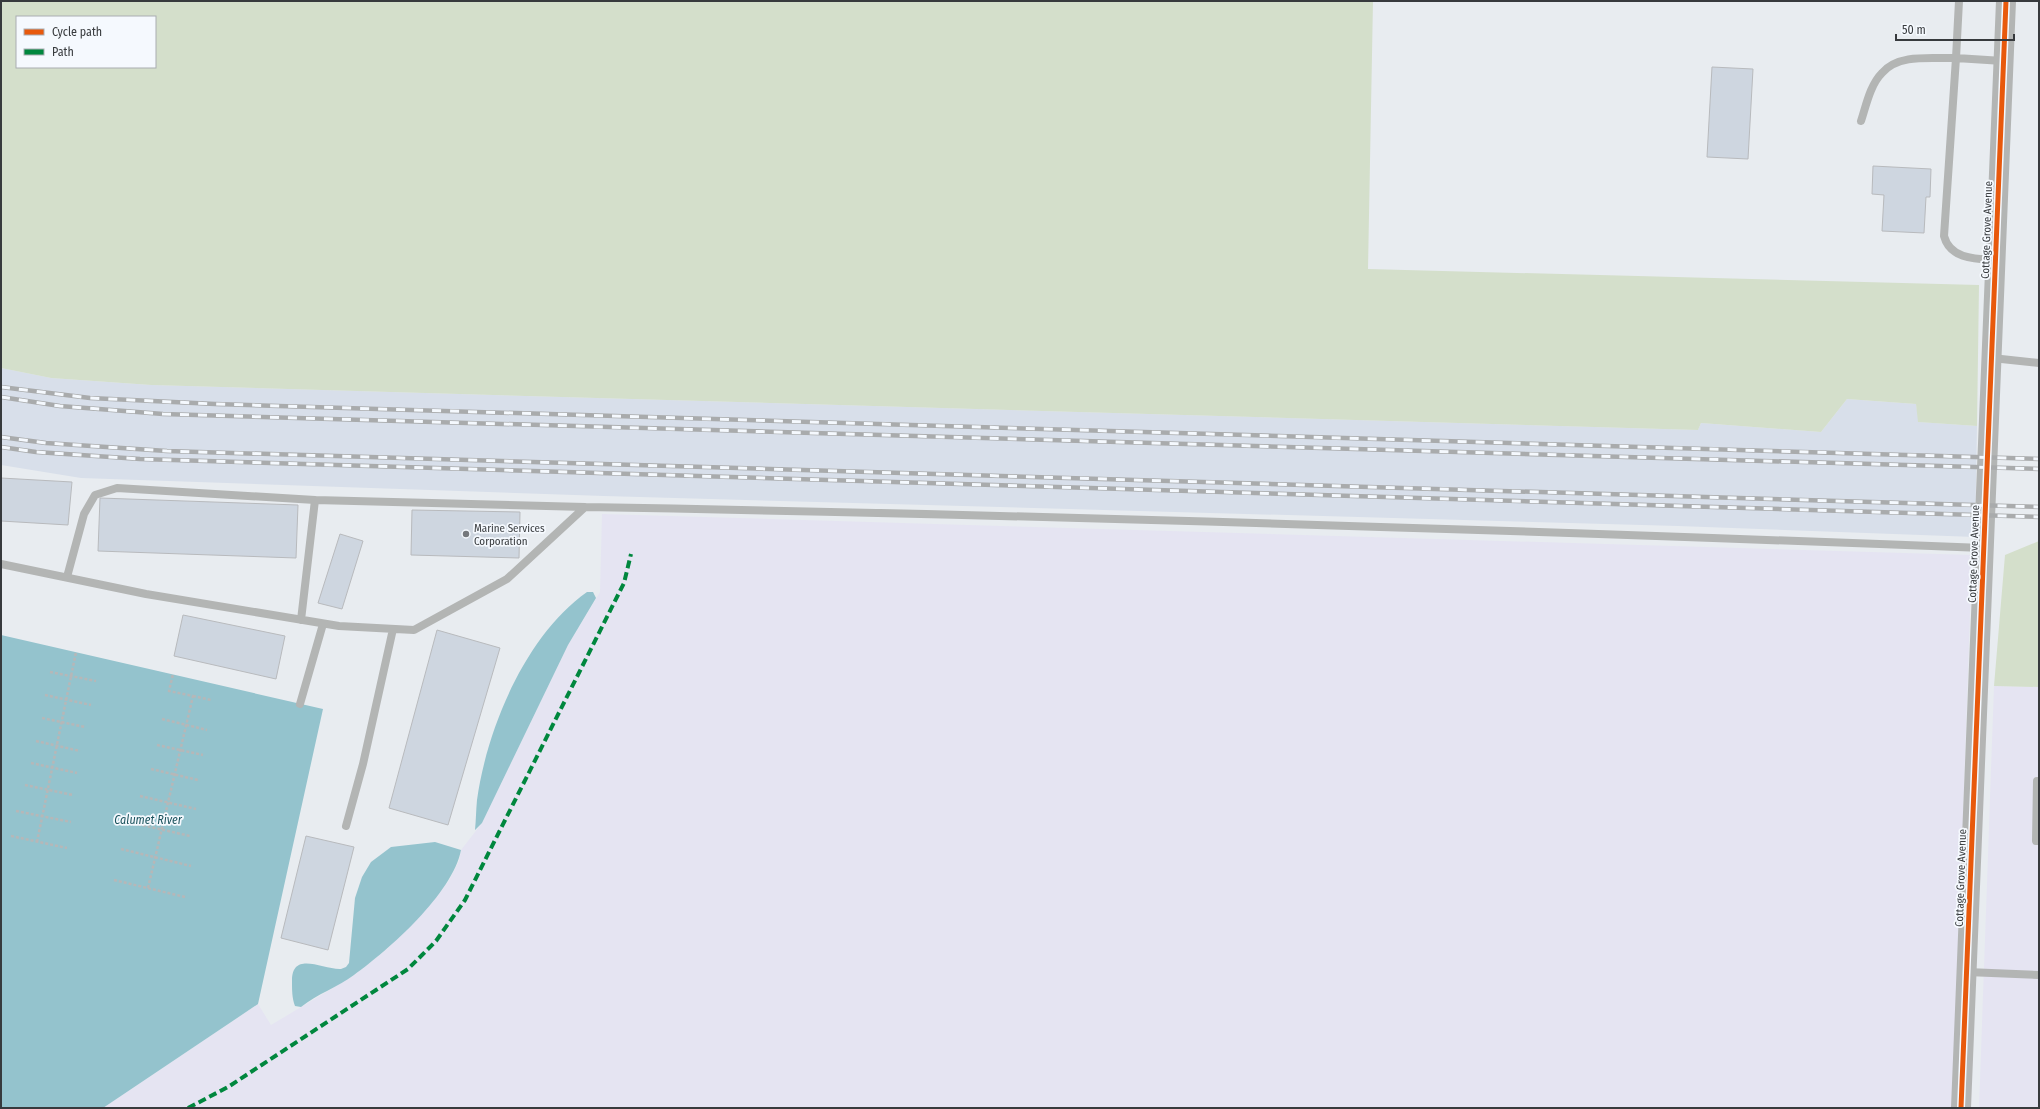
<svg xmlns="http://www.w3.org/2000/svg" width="2040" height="1109" viewBox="0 0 2040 1109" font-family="'Fira Sans Condensed',sans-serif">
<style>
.built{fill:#d8dfea}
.industrial{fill:#e5e4f2}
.green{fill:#d4dfcb;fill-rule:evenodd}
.water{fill:#94c3cd}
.building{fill:#ced6e0;stroke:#b8babd}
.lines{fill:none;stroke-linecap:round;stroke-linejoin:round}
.path{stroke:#b6b7b8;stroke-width:2.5;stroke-dasharray:3 2;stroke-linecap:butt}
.service{stroke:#b3b5b4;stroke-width:8}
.tertiary{stroke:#b3b5b4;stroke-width:20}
.rail-casing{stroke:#a9abac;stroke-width:4.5}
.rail{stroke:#f5f9fe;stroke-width:3;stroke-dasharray:9;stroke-linecap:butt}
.quiet{stroke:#00873e;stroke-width:4;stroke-dasharray:8 4;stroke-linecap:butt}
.cycleway-casing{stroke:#f5f9fe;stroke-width:8}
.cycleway{stroke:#e8590c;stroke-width:5}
.poi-dot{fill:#75787c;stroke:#f5f9fe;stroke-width:1.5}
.labels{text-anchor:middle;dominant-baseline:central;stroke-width:3.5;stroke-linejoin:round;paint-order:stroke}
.street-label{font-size:11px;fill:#373a3d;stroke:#f5f9fe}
.poi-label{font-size:11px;fill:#373a3d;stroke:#f5f9fe;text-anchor:start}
.water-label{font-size:12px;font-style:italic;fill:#1a525c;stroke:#f5f9fe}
</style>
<rect width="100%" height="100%" fill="#e8ecf0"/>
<path class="built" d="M1,368L51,378L151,385L1698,430L1701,423L1821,432L1847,399L1916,404L1919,422L1977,426L1975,537L1678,526L604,496L81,478L1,465Z"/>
<path class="industrial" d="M602,514L1972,555L1953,1108H103L258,1004L271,1025L353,976L387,949L428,907L448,882L459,861L461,850L482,823L568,645L600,592Z
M1994,686L2039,687V1108H1979Z"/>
<path class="green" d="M1,1H1373L1368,269L1979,285L1977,426L1918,422L1916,404L1847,399L1821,432L1701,423L1698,430L151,385L51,378L1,368ZM17,17H155V67H17Z
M2039,541V687L1994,686L2005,555Z"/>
<path class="water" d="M587,592H593L596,598L568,645L482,823L475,830C476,820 476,810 477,800C487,728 526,635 587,592Z
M1,635L323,709L258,1004L103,1108H1Z
M435,842L461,850C453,893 389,950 354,975C338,987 317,994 301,1007L295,1006C292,998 292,990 292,981C292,950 323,970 341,969L346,967L349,963L355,898L362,877L371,862L391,847Z"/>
<path class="building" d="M1712,67L1753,69L1748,159L1707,157Z
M1873,166L1931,169L1930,197H1926L1924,233L1882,231L1884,195L1872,194Z
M1,478L72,482L68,525L1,521Z
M100,498L298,505L296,558L98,551Z
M412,510L520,512L519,558L411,555Z
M340,534L363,541L342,609L318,603Z
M183,615L285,636L276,679L174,656Z
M437,630L500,648L448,825L389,808Z
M306,836L354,847L328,950L281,938Z"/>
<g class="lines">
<path class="path" d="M50,672L96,681
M45,695L91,705
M193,696L211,700
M42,718L85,727
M162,719L207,730
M36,741L80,751
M157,745L203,755
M31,763L77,773
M151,769L198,780
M25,785L73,795
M140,796L196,809
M16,811L71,822
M133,823L190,836
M11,836L67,848
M37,842L76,652
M121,849L191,866
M114,880L185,897
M148,888L193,696L169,691L173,674"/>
<path class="service" d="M1861,121C1866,106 1870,85 1882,73C1899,53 1933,59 1956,58L1959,1
M1995,260C1975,259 1950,259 1944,236L1956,58L2003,61
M1992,358L2039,363
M1,564L146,594L339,626L414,630L507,579L585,507C1051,515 1517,530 1983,548
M67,577L84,514L95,495L117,488L315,500
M301,620L315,500L585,507
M300,704L323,624
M2039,781H2037L2036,841H2039
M346,826L363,764L393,629
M1967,972L2039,975"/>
<path class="tertiary" d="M1961,1108L2006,1"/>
<defs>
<path id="rail" d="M1,387L90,398L215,404L2039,459
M1,397L60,406L163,414L2039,469
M1,437L46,443L167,451L2039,507
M1,447L36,452L140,459L2039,517"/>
</defs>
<use href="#rail" class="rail-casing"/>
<use href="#rail" class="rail"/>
<path class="quiet" d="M188,1108L228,1087L408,969L436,941L465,900L624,583L631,554"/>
<defs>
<path id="cycleway" d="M1961,1108L2006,1"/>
</defs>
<use href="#cycleway" class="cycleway-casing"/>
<use href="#cycleway" class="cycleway"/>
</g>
<circle class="poi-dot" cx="466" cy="534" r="4"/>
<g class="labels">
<g class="street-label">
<text transform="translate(1987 230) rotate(-88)">Cottage Grove Avenue</text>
<text transform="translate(1974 554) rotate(-88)">Cottage Grove Avenue</text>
<text transform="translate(1961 878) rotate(-88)">Cottage Grove Avenue</text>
</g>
<g class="poi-label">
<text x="474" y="528">Marine Services<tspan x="474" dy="13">Corporation</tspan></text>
</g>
<g class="water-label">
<text x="148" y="820">Calumet River</text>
</g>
</g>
<rect width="2040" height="1109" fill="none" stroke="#373a3d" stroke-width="4"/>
<rect x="16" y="16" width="140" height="52" fill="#f5f9fe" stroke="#a9adb1"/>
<rect x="24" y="29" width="20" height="6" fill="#e8590c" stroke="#a9adb1"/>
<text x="52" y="36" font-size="12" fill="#373a3d">Cycle path</text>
<rect x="24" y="49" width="20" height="6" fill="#00873e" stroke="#a9adb1"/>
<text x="52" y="56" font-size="12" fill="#373a3d">Path</text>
<path d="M1896 34v6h118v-6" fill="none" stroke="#373a3d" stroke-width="2"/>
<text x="1902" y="34" font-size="12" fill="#373a3d" stroke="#f5f9fe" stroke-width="3" paint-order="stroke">50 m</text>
</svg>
